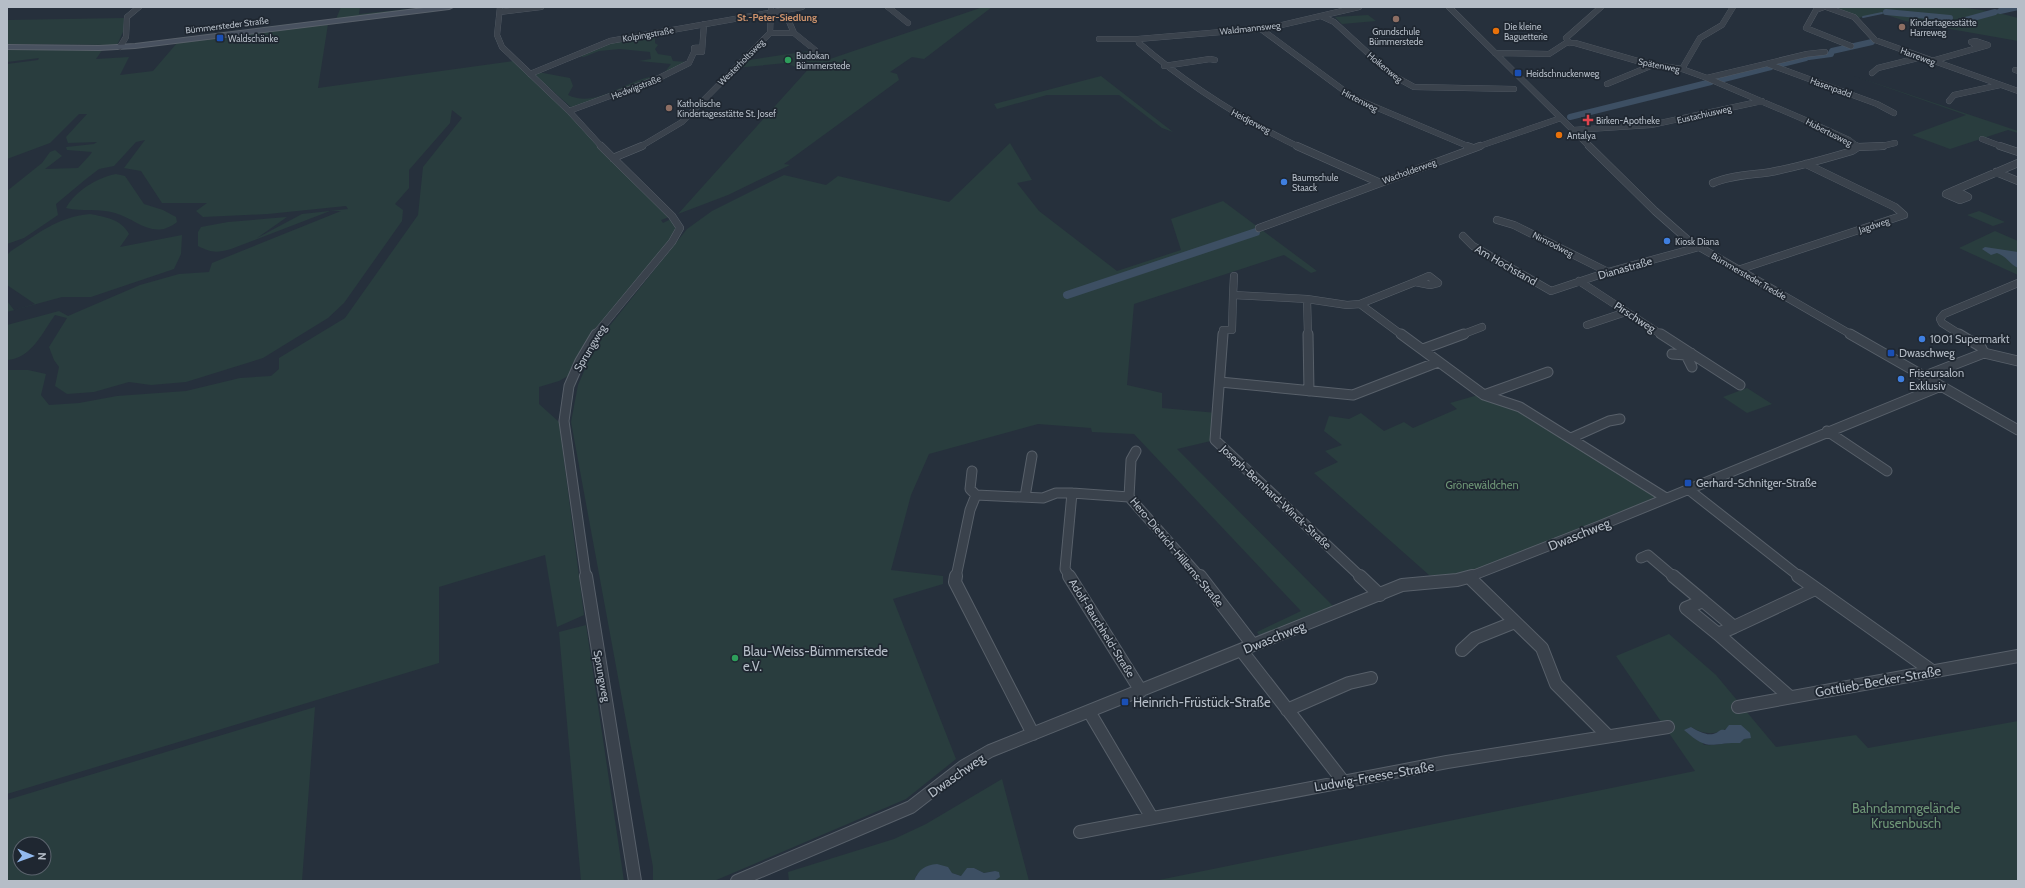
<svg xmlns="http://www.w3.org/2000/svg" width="2025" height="888" viewBox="0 0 2025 888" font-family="Cabin,sans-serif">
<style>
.green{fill:#293d3e;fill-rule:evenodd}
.water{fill:#3d4f63}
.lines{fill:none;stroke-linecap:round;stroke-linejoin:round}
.stream{stroke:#3d4f63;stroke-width:2}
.canal-far1{stroke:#3d4f63;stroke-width:6}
.canal{stroke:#3d4f63;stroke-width:8}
.street-far3-casing{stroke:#58606a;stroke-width:6}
.street-far2-casing{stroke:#58606a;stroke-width:8}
.street-far1-casing{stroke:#58606a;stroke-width:11}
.street-casing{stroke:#58606a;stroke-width:14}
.secondary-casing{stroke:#58606a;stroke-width:2}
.street-far3{stroke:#3a424c;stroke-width:5.5}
.street-far2{stroke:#3a424c;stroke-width:7}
.street-far1{stroke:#3a424c;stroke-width:9}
.street{stroke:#3a424c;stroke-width:12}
.secondary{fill:#48515f;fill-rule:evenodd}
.education-dot{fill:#8d6e63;stroke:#1f2731;stroke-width:1.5}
.food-dot{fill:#e8710a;stroke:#1f2731;stroke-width:1.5}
.transit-dot{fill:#1a4fb4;stroke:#1f2731;stroke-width:1.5}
.leisure-dot{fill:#2e9e5b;stroke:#1f2731;stroke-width:1.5}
.health-dot{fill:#e0444e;stroke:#1f2731;stroke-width:1.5}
.shop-dot{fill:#3f7fe0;stroke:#1f2731;stroke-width:1.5}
.labels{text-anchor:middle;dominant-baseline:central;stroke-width:3.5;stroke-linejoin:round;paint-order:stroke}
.far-poi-label{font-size:9px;fill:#b5bdc7;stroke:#1f2731;text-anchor:start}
.far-street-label{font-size:9px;fill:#b5bdc7;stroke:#1f2731}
.far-neighbourhood-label{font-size:10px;font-weight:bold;fill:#cc926c;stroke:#1f2731}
.street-label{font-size:11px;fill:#b5bdc7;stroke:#1f2731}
.poi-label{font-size:11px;fill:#b5bdc7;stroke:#1f2731;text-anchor:start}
.park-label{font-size:11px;fill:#6e9676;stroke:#1f2731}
.near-street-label{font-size:13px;fill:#b5bdc7;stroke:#1f2731}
.near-poi-label{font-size:13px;fill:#b5bdc7;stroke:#1f2731;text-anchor:start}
.near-park-label{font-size:13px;fill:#6e9676;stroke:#1f2731}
</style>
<rect width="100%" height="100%" fill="#26303c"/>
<path class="green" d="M341,7H360L359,14L427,7L336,19Z
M983,7H992L924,59L912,57L890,72L897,74L899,80L784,164L790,165L728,195L678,214L812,65L800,69L786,63L735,68L743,61L815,50L830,59Z
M1829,7C1890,7 1960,0 2018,18V41L1905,21L1881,13L1858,18Z
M1368,15L1376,21L1342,24L1335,17Z
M124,18L123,32L117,45L7,44V20Z
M328,24L318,88L513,61L569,113L669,217L661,220L663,223L671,219L678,228L668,244L592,335L568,376L559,381L539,387V404L559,422L584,615L557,627L545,555L439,587V663L7,794V370H28L46,374L41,395L49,405L79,403L117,396L186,391L240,378L271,376L279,369V358L345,318L418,215L423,167L462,118L452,110L450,123L409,170V188L395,204L403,210L402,221L344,303L328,318L263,358L186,382L151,385L129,382L94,392L67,394L55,386L59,367L54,360L49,347L67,318L55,315C42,333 31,359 7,360V325L59,311L68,316L140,285L179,274L209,272L212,263L341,211H330L231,249C216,253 212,253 198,246V232L201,227L228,222L287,217L257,238L302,214L348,209L346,206L268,214L203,217L196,211L207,203H162L141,171L124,168L145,140L136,142L114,166L99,169L86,179L56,204L58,215L24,238L7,244V191L42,163L50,152L55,150L62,156L90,155L92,152L67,150L66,147L94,144L97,142L68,143L66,137L87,114H79L50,143L7,159V64L38,60L39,58L7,62V49H103L96,59L129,57L120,75L153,71L177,43ZM90,155L78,168L45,169L62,156Z
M655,34V43L658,45L655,49L658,54L671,56L673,61L687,62L667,73L665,72L671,64L639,61L651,59L650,52L620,49L599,51L584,57L576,56L613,42Z
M538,72L570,78L573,86L568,95C598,110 630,75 661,76L573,109L534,74Z
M1101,76L1173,132L1162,128L1119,95H1047L997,109L994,104Z
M1854,76L2018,131V133L2008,130L1950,149L1912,135L1966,115Z
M1010,143L1032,180L1017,183L1039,211L1117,271L1181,250L1171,219L1223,201L1317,271L1311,273L1284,255L1134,304L1127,385L1162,393V408L1217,413L1215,440L1177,449L1333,606L1261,638L1257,632L1301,611L1134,434L1092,432L1091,428L1038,424L929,454L911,495L891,570L943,576V584L893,599L956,759L906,799L714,881H653V867L571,422L578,385L588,362L600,338L687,229L712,211L784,175L826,185L838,176L949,202Z
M116,174L125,176L144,204L163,210L176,217L177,222C153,241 137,219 115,213C99,208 82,212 66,208C76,190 97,178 116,174Z
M1979,211L2005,222L1993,226L1967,215Z
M90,214C105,217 121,219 129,234L120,247L182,235L181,254L174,269L91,297H62L7,312V301L14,310L35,304L7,285V255L11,251C38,234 57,217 90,214Z
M1995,231L2018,241V275L1959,248Z
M1747,388L1772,404L1747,413L1723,397Z
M1478,395L1519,410L1660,497L1469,576L1429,575L1314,473L1338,462L1325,451L1342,445L1324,431L1329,416L1349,419L1361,413L1384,431L1404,422L1413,428L1457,409L1450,403Z
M586,625L624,881H581L559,632Z
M1669,634L1716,675L1776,747L1856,735L1868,748L2018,721V881H1154L1695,771L1616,656ZM1732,725H1740L1748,738L1744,739L1740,742C1728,742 1716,746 1704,745L1691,727C1706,736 1718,735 1732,725Z
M315,707L302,881H7V800ZM20,844H44V868H20Z
M1002,779L1029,881H994L997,878L995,871L984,873L974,868L961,876L952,873L917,874L914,881H789L788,872L894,839L926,824Z"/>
<path class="water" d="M1985,247L2018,252V268C2008,263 2009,258 1997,253L1991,255L1982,249Z
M1729,725H1741L1750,733L1751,738L1744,739L1740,743C1710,742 1710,753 1684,730L1691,727C1698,731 1708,737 1716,733C1720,731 1720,729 1725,730Z
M937,864L948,867L952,873L961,876L967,868H974L984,873L995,871L999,872L1000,877L994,881H914C919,869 925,865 937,864Z"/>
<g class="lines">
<path class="stream" d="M1863,17L1882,13"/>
<path class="canal-far1" d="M2000,11L2018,7
M1886,12L1950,18
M1962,21L1995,12
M1809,57L1831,54L1832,51L1872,42
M1778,65L1806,58
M1716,81L1771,67
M1570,117L1711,82"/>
<path class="canal" d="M1067,295L1256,232"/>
<defs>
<path id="street-far3" d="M500,7L497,35L502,47L569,111L602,147
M888,7L908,23
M1449,7L1590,147
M1824,7L1816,10L1806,28L1851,46
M1826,7L1854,17L1875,40L2018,91
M500,12L541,7
M1321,16L1334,22L1392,75L1414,87L1514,89
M1261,29L1354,98L1470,147
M770,33H794L784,10
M794,33L815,50
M1099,39H1138L1269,28L1359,7
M1138,39L1139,43C1188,85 1241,119 1299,147
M1570,43L1566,38L1601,7
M120,47L126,37L127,17L139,7
M702,47L694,48V52H702L704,24
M1495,53L1549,54L1566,43H1575L1648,64L1682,69L1707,78L1807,54L1825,52
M1932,61L1988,45L1976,41L1971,42L1979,47
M1768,64L1877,104L1894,113
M1164,66L1210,59L1215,60
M1682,69L1700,38L1722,25L1733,7
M2015,70L2018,71
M1872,73L1878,68L1922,57
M530,74L610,41L802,7
M1707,78L1803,119L1849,140L1858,147
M1607,84L1653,65
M1949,101L1954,95L2000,85
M569,111L659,78L689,63L694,52
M1573,130L1651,125L1762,101
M1982,139L2003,147
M640,147L682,122L770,33L771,8
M1477,147L1561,118
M1878,147L1895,143"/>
<path id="street-far2" d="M1297,146L1378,182
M1467,146L1473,148
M1589,146L1655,211L1689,241L1852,335
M2000,146L2018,152
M1858,147L1883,146
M613,158L642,146
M1996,172L2018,181
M1713,183C1731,175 1752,175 1771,172C1798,167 1825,159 1852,151L1858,147L1856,146
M1955,190L1968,197L1960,200L1946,194Z
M1955,190L2018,163
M1497,220L1514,225L1608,272
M1259,228L1480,146
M1463,236L1473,246L1551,291L1608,272L1699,247
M1738,270L1904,215L1895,207L1806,164
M1429,276L1438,283L1430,285L1415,282Z
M1579,281L1662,335
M1233,295L1234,276
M1307,299L1308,335
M1587,325L1626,312
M595,335L672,242L680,228L672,216L601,146
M1223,335V330H1232L1233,295L1307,299L1347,305L1360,304
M1402,335L1360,304L1415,282
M1461,335L1482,327
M1961,335L1942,323L1940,319L1944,314L2018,283"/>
<path id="street-far1" d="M1223,334L1215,440L1361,577
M1308,334L1309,391
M1401,334L1484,395L1520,407L1666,498
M1661,334L1740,385
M1850,334L2018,430
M1423,349L1464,334
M1984,353L2018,361
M1672,354L1686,355L1691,353
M1686,355L1692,367
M1925,376L1984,353L1981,347L1959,334
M1220,382L1353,395L1438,362
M1484,395L1548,372
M1827,431L1887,471
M1571,438L1609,421L1620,419
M1136,451L1131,460L1129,497L1200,577
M972,471L970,489L976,495
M1688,489L1800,577
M1025,497L1032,456
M1641,558L1648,555L1674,577
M586,577L564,421L569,386L580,361L596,334
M956,577L970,510L976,495L1043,498L1056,493H1072L1129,497
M1070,577L1065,569L1072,493
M1469,577L1599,526L1941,386"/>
<path id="street" d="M586,576L635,881
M956,576L955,582L1033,734
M1069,576L1141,691
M1200,576L1253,645
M1360,576L1380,595
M1673,576L1703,601
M1798,576L1932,671
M1469,577L1542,648L1556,684L1607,735
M1703,601L1734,627L1718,634L1686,608Z
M1734,627L1815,589
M1718,634L1790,697
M1241,650L1343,781
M1462,650L1475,638L1515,622
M1738,707L2018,656
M1287,710L1349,683L1371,678
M1090,713L1152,818
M1080,832L1447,762L1668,727
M737,881L911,807L964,766L990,751L1402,585L1457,580L1472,576"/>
<path id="secondary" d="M432,7H453L449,9L135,48L99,50L7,49V45L99,46L135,44Z"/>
</defs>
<use href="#street-far3" class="street-far3-casing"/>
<use href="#street-far2" class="street-far2-casing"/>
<use href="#street-far1" class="street-far1-casing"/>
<use href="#street" class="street-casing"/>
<use href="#secondary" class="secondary-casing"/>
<use href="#street-far3" class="street-far3"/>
<use href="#street-far2" class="street-far2"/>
<use href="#street-far1" class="street-far1"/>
<use href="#street" class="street"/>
<use href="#secondary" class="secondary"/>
</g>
<g class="education-dot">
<circle cx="1396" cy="19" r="4"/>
<circle cx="1902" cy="27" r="4"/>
<circle cx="669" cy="108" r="4"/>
</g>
<g class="food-dot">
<circle cx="1496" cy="31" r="4"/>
<circle cx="1559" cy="135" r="4"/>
</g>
<g class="transit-dot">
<rect x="216" y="34" width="8" height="8" rx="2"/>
<rect x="1514" y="69" width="8" height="8" rx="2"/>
<rect x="1887" y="349" width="8" height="8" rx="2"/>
<rect x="1684" y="479" width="8" height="8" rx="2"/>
<rect x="1121" y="698" width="8" height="8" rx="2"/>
</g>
<g class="leisure-dot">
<circle cx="788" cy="60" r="4"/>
<circle cx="735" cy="658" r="4"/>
</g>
<path class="health-dot" d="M1586 114h4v4h4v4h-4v4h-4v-4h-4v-4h4z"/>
<g class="shop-dot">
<circle cx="1284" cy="182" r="4"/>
<circle cx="1667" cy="241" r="4"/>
<circle cx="1922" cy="339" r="4"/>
<circle cx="1901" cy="379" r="4"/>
</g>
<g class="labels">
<g class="far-poi-label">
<text x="1910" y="22">Kindertagesstätte<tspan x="1910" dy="10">Harreweg</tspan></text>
<text x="1504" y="26">Die kleine<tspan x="1504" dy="10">Baguetterie</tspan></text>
<text x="1396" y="31" text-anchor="middle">Grundschule<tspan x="1396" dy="10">Bümmerstede</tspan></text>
<text x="228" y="38">Waldschänke</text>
<text x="796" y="55">Budokan<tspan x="796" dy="10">Bümmerstede</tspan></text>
<text x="1526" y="73">Heidschnuckenweg</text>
<text x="677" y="103">Katholische<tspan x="677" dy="10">Kindertagesstätte St. Josef</tspan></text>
<text x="1596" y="120">Birken-Apotheke</text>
<text x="1567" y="135">Antalya</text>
<text x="1292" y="177">Baumschule<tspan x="1292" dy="10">Staack</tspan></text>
<text x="1675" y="241">Kiosk Diana</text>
</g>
<g class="far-street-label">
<text transform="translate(227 25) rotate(-7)">Bümmersteder Straße</text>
<text transform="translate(1250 28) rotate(-6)">Waldmannsweg</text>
<text transform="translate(648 34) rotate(-10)">Kolpingstraße</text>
<text transform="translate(1918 56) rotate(20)">Harreweg</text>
<text transform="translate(741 62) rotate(-45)">Westerholtsweg</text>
<text transform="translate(1659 65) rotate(11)">Spätenweg</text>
<text transform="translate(1385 67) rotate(39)">Hoikenweg</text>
<text transform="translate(636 87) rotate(-21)">Hedwigstraße</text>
<text transform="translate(1831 87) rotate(20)">Hasenpadd</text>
<text transform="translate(1360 100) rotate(27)">Hirtenweg</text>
<text transform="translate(1704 114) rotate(-13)">Eustachiusweg</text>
<text transform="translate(1251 121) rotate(27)">Heidjerweg</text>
<text transform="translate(1829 132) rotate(27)">Hubertusweg</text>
<text transform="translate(1409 171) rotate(-20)">Wacholderweg</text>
<text transform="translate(1874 225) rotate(-18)">Jagdweg</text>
<text transform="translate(1553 244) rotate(27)">Nimrodweg</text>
<text transform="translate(1749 276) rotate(30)">Bümmersteder Tredde</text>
</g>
<g class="far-neighbourhood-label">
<text x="777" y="17">St.-Peter-Siedlung</text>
</g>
<g class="street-label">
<text transform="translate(1506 265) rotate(30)">Am Hochstand</text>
<text transform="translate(1625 268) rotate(-16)">Dianastraße</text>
<text transform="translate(1635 317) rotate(33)">Pirschweg</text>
<text transform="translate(590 348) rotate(-59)">Sprungweg</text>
<text transform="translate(1276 497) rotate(43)">Joseph-Bernhard-Winck-Straße</text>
<text transform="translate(1177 552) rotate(50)">Hero-Dietrich-Hillerns-Straße</text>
<text transform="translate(1102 628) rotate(58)">Adolf-Rauchheld-Straße</text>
<text transform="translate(602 676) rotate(80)">Sprungweg</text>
</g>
<g class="poi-label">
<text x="1930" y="339">1001 Supermarkt</text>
<text x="1899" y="353">Dwaschweg</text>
<text x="1909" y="373">Friseursalon<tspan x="1909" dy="13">Exklusiv</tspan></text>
<text x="1696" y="483">Gerhard-Schnitger-Straße</text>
</g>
<g class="park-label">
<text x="1482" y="485">Grönewäldchen</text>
</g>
<g class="near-street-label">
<text transform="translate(1579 534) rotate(-22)">Dwaschweg</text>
<text transform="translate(1274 637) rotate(-22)">Dwaschweg</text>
<text transform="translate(1878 681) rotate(-10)">Gottlieb-Becker-Straße</text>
<text transform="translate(956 775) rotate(-35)">Dwaschweg</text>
<text transform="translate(1374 776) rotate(-10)">Ludwig-Freese-Straße</text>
</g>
<g class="near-poi-label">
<text x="743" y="651">Blau-Weiss-Bümmerstede<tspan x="743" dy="15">e.V.</tspan></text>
<text x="1133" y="702">Heinrich-Früstück-Straße</text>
</g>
<g class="near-park-label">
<text x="1906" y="808">Bahndammgelände<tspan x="1906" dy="15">Krusenbusch</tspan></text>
</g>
</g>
<rect width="2025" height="888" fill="none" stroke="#b5bdc7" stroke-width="16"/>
<g transform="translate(32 856) rotate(92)"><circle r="19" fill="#1f2731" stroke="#5b636d"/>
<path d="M0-3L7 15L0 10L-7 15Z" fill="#92baef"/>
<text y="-6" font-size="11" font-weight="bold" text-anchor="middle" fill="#b5bdc7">N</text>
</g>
</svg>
